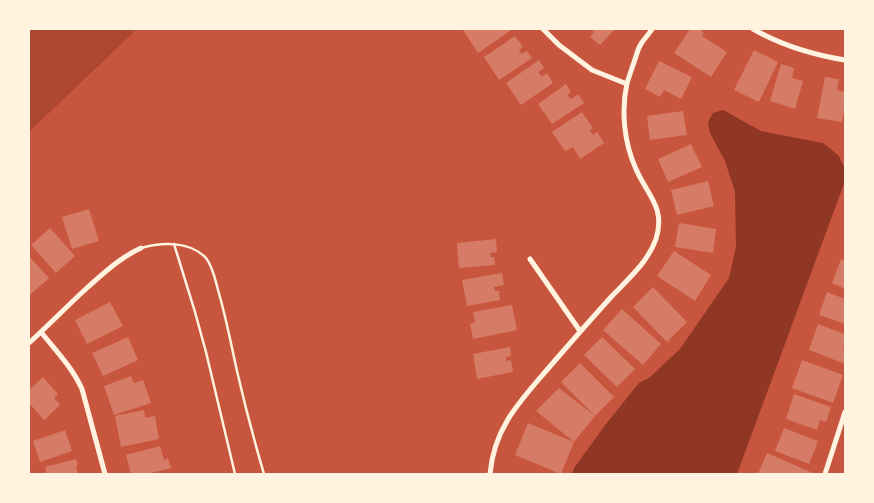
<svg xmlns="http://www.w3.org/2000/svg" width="874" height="503" viewBox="0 0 874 503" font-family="'Roboto Condensed',sans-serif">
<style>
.green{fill:#ae4732}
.water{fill:#8f3625}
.building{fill:#d67c66}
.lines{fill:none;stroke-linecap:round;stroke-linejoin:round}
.service{stroke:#fff3e0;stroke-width:2.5}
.minor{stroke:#fff3e0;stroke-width:5}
</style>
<rect width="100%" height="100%" fill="#c8553d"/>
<path class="green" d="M29,29H137L29,132Z"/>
<path class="water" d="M723,110L761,131L823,143L839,156L845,169V181L737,474H572L574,468L606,424L639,383L649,378L680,349L729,278L736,247L735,192L725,161L710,133L708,122L713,113Z"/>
<path class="building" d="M464,29H508L510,31L478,53L463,30Z
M591,29H615L600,45L590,37L594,32Z
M690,29H699L704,33L702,36L727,52L711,77L674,53Z
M515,36L523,47L519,50L521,54L527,51L532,58L499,80L484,57Z
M754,50L778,62L759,102L734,90Z
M539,60L544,68L538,72L542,77L547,73L553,83L521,105L506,83Z
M659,61L692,77L681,99L664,90L660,97L645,89Z
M781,64L794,68L792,78L803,81L795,109L770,101Z
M825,77L839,79L837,90L845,92V104L842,122L817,118Z
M566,84L571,92L567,95L571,99L578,94L584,103L552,124L538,104Z
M683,111L687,135L650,140L647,116Z
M582,112L593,128L590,130L593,135L597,132L604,143L580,159L573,147L565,151L552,132Z
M691,144L702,167L668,182L658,159Z
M708,181L714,206L677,215L671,190Z
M89,209L99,241L72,249L62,217Z
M679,223L716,229L713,253L675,247Z
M50,228L75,256L56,273L31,245Z
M496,239L497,252L490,253L491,257H494L495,265L459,268L457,243Z
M674,251L711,275L695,301L657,276Z
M29,256L49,278L30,295L29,293Z
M841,259L845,260V289L832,283Z
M502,273L504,285L494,287L495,291H499L500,300L467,306L462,280Z
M653,287L687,322L667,342L633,307Z
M827,292L845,299V324L819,315Z
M110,302L123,326L87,344L75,320Z
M512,305L517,330L473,339L470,324L475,322L473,312Z
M622,309L661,344L643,365L603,330Z
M818,324L845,334V340L843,348H845V364L809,350Z
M128,337L138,360L103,376L92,353Z
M602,337L635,369L617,387L584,355Z
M510,347L511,356L506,357V361L511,360L513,372L477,379L473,354Z
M802,360L843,375L833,403L792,388Z
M580,363L614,397L595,416L574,442L561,474L515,455L528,423L574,442L536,411L559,388L595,416L561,382Z
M131,376L134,383L143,380L151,403L114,415L104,386Z
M43,377L58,394L54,398L60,405L44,420L29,403V390Z
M794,394L831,407L826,422L820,420L817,430L786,419Z
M144,410L145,418L155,416L159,439L121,447L115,416Z
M784,428L818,441L809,464L775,451Z
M65,430L72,451L40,462L33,441Z
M160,446L164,460L168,458L171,468L147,474H131L126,455Z
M767,453L815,474H758Z
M76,459L78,466L76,467L78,474H47L45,467Z"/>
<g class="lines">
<path class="service" d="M174,244L195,312L206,352L235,474
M141,248C162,242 190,241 206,258C213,267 215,279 218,290C226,317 231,344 237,371C245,406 254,440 264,474"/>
<path class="minor" d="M543,29L559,45L592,70L627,84
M753,29C781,45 814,55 845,60
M530,259L580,331
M41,332C56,351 72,367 82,389L105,474
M29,343C49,325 68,305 88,287C105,272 121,257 141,248
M490,474C494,426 522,399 552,364C572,341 592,318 612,296C628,279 648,262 656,239C666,207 647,195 636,169C624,143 621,111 627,83C629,77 631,71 633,65C636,58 637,50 641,44C644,39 649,34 652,29
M825,474L845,412"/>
</g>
<rect width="874" height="503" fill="none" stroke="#fff3e0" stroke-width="60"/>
</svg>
